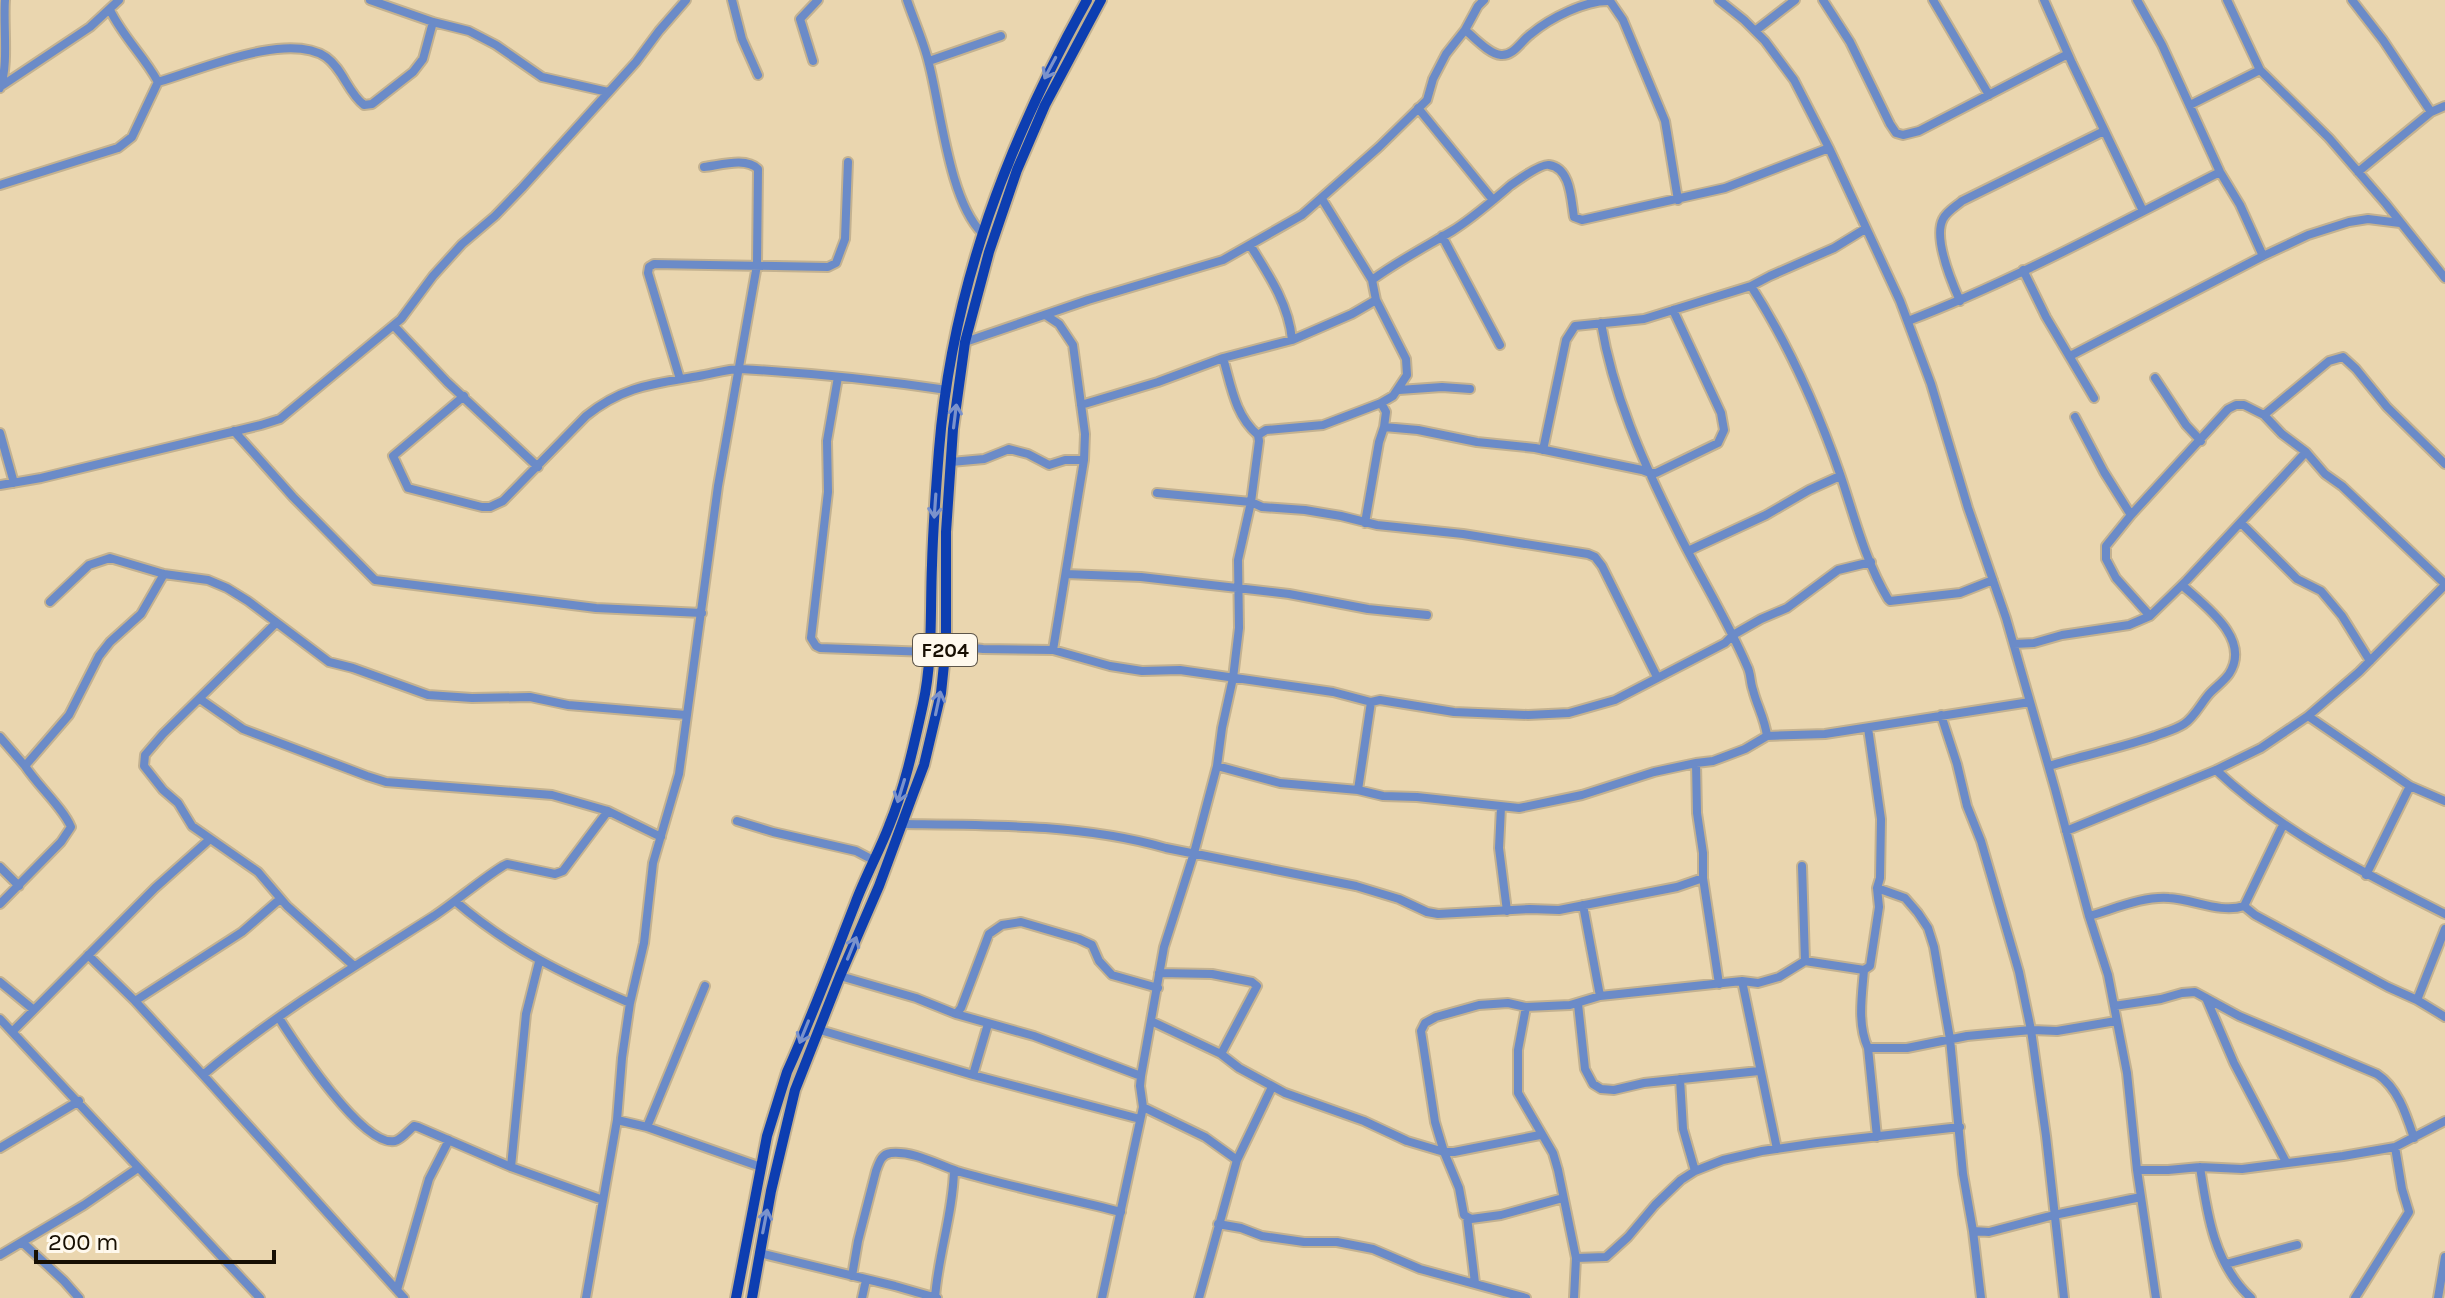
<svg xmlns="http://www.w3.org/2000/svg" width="2445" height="1298" viewBox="0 0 2445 1298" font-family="Karla,sans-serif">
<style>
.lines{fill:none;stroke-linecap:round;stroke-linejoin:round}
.minor-casing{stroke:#c4b290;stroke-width:12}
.major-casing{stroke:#c4b290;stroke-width:14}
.minor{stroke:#6b8bc8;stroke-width:8}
.major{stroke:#0d3eb1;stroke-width:10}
.oneway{stroke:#7a92cc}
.labels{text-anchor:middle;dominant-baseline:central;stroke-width:6;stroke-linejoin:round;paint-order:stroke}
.shield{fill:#fff9ed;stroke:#5d5549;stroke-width:2}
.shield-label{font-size:20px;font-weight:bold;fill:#170f03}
</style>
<rect width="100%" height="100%" fill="#ead6af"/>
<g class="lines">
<defs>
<path id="minor" d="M370,0L433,22
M732,0L742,39L758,75
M907,0C914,21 924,42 929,64C941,110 949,200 982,233
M1719,0L1744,20L1765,41L1794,80L1829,148L1900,301L1931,384L1968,508L2006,618L2055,789L2089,916L2108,975L2127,1073L2137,1170L2156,1298
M1823,0L1850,42L1890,124L1896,133L1903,135L1919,131L2068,54
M1933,0L1989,95
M2044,0L2072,63L2143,211
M2137,0L2162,45L2220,172L2240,205L2263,256
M2227,0L2260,70L2329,138L2386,204L2445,278
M2352,0L2383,40L2431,112
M110,10C123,37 144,56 158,82
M1465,30C1475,38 1489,54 1501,55C1514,56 1521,41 1531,34C1550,18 1586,0 1610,1L1623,20L1665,121L1678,200
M1755,31L1795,0
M813,61L800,19L818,0
M929,61L1001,36
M3,85L90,27L119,0
M0,88C9,65 3,26 5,0
M2190,105L2260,70
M1418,108L1493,200
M2358,172L2431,112L2445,106
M0,185L118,148L132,137L158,82C200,70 287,31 326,57C343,69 348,93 364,105L372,104L413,72L423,59L433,22L469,31L496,45L542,77L608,92
M1442,236L1500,345
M1250,245C1269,275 1289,305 1292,340
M2023,270L2046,317L2094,398
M1372,280C1398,261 1425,247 1452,231C1473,218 1492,201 1511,185C1518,180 1542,163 1549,165C1571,168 1571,200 1574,217L1582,220L1725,188L1829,148
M1751,286C1789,345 1817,408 1840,474C1854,515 1865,561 1888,599L1890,601L1960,593L1993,580
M1960,301C1952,283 1933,238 1943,219C1947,211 1955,207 1962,201L2104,131
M1047,316L1059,324L1073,345L1085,434L1084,460L1053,650
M1908,321C2015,280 2117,224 2220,172
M1601,323C1613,394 1642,460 1674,524C1697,572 1726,617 1747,666C1751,673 1750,682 1753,690C1757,706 1765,719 1767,736
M394,326L447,382L538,467
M965,342L1088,300L1223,260L1302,215L1379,147L1427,100L1433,79L1446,54L1465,30L1478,6L1484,0
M2070,356L2263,256L2308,235L2349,222L2368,219L2400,223
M838,377L827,441L828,492L811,638L816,646L820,648L929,652
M2155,378L2186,425L2201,441
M680,379L648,273L649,267L654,264L828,267L836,263L845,239L848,162
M1399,390L1442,387L1470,389
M464,396L393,456L408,488L482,507H490L503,501L586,416C623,386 653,384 699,376C712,374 727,369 741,369C810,373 879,380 947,390
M1081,405L1158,382L1223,358L1292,340L1352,314L1376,300
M2264,415L2323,366L2329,361L2343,357L2356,369L2387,407L2445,464
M2075,417L2104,472L2131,515
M1384,427L1418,430L1477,442L1535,448L1642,470L1650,473H1656L1718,443L1724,430L1721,413L1673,310
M234,431L293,497L375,580L596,608L702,613
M0,433L14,483
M1258,435L1266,430L1323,425L1381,403L1393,396L1407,375L1406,359L1376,300L1372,280L1322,199
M1543,450L1566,340L1575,326L1644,319L1751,286L1770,276L1834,248L1865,229
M951,462L984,459L1009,449L1028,454L1049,465L1065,460H1084
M0,485L41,478L261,425L280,419L401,319L433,276L462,244L495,216L522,188L636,62L659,31L686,0
M1157,493L1251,502L1262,507L1305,510L1341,516L1377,525L1463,534L1588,554L1595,557L1602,566L1657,677
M1365,523L1379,442L1384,427L1386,412L1381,403
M2241,523L2297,579L2321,591L2342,616L2370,661
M1688,551L1766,515L1809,490L1840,476
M1066,574L1141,577L1289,594L1368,609L1427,615
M50,602L89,565L110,558L164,574L208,580L227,588L248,601L329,662L353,668L428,695L472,698L530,697L568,705L686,715
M2150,616L2116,578L2106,559V546L2131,515L2228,409L2236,405H2244L2264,415L2282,434L2306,452L2325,474L2342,486L2445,584
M276,623L163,734L145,755L144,766L163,790L178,803L192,826L258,872L287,906L354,966
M2014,644L2034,643L2062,635L2129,625L2150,616L2186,581L2306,452
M946,645L983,649L1053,650L1110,666L1142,671L1180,670L1333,692L1371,702L1380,700L1454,712L1528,715L1569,713L1615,700L1725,643L1733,635L1761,619L1787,608L1838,570L1871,562
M200,699L243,729L367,776L386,782L552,795L608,811L661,837
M1941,715L1957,764L1967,806L1981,841L2019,972L2031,1030L2046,1136L2064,1298
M2308,716L2410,786L2445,801
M1868,728L1881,819L1880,878L1877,888L1879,907L1870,966L1864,970C1862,995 1857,1024 1868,1048L1877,1137
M0,737L25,766
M1696,763L1697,813L1703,853V878L1719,984
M1217,766L1280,783L1358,790L1383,796L1417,797L1519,808L1582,795L1654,772L1696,763L1713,761L1745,749L1767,736L1825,734L2030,702
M2049,766C2084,755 2121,748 2155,736C2165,732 2175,730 2184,724C2195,717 2202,701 2211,692C2217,686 2224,681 2229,674C2252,639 2205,606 2182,585
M2216,770C2283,833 2364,873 2445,914
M1358,790L1371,702
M1501,807L1499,848L1507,911
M737,821L773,832L856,851L873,860
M903,824C989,825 1082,824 1166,848L1356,886L1399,899L1427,912L1438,914L1530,909L1559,910L1677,887L1703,878
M2066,831L2216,770L2261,748L2308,716L2359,672L2445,585
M1802,866L1805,961
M0,867L19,886
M2366,875L2410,786
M1877,888L1905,898L1918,913L1928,928L1934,947L1950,1039L1963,1174L1973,1231L1981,1298
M455,901C511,949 563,974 630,1003
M0,904L61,842L71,827C63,808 38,786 25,766L69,715L99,656L110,642L141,614L164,574
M1583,905L1600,996
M2244,906L2255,915L2388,987L2417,1000L2445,1017
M2089,916C2114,909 2143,896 2169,898C2193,899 2221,914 2244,906L2283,825
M88,955L135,1001L203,1075L404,1298
M1159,973L1212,974L1252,982L1257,986L1221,1054
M840,976L916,998L956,1014L1034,1036L1141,1076
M1742,981L1777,1149
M0,982L34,1010
M2206,998L2234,1063L2286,1162
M2417,1000L2445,929
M135,1001L242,932L280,899
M1578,1004L1585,1069L1593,1084L1601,1089L1614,1090L1644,1083L1759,1071
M2114,1006L2161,999L2182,993L2195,992L2239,1016L2377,1074C2398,1088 2406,1114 2414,1138
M1526,1007L1518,1050V1093L1553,1153L1558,1170L1576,1258L1574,1298
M956,1014L961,1008L989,934L1002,925L1021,922L1079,939L1092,945L1099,961L1112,975L1158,988
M279,1018C295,1043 363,1148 395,1141C402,1139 408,1131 414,1126L418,1127L511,1167L603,1200
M0,1019L260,1298
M1151,1021L1221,1054L1239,1068L1285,1093L1364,1121L1407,1141L1444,1152H1454L1540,1135
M820,1030L973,1075L1140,1119
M13,1031L155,888L210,839
M1868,1048H1907L1967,1036L2031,1030L2057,1031L2116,1021
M203,1075C274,1015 355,966 434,916C458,900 479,881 503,866L507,864L555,874L563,871L608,811
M973,1075L988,1024
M1680,1079L1683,1129L1695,1171
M1143,1107L1205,1137L1237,1160L1199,1298
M617,1120L647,1127L761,1167
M647,1127L705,986
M0,1148L79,1101
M1237,1160L1272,1087
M511,1167L526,1014L539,962
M2200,1167C2207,1214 2214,1264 2251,1298
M2137,1170H2168L2200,1167L2242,1169L2343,1156L2395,1147L2445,1121
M1563,1198L1501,1215L1471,1219L1464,1215L1459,1188L1444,1152L1435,1122L1421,1031L1425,1023L1436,1017L1479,1005L1508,1003L1526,1007L1570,1005L1600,996L1742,981L1758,983L1779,977L1805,961L1864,970
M1467,1217L1475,1283
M1218,1224L1241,1228L1262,1236L1304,1242H1337L1373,1249L1420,1269L1526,1298
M1973,1231L1989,1232L2054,1215L2141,1197
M23,1243L64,1281L79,1298
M759,1253L895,1286L937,1298
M0,1255L84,1205L138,1168
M1576,1258L1606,1257L1628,1237L1655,1205L1681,1180L1695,1171L1723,1160L1762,1151L1817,1143L1960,1127
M2226,1264L2297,1245
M852,1276L858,1241L876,1171C879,1163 881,1154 891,1153C914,1151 936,1164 957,1171C1011,1187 1066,1198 1121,1212
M397,1290L429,1179L449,1140
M586,1298L617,1120L622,1058L630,1003L644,943L653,863L679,774L718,486L757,265L758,169C746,157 721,165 704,167
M862,1298L866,1280
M935,1298C938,1255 953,1214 954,1170
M1102,1298L1143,1107L1140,1086L1141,1076L1164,947L1194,853L1217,766L1222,728L1233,678L1239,628L1238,560L1251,502L1259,441L1258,435C1235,416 1231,385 1223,358
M2355,1298L2409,1212L2402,1189L2395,1147
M2438,1298L2445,1257"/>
<path id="major" d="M736,1298L767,1136L787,1072C812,1017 833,960 855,904C865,877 879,852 889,826C905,787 914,745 923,704C933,659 930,611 932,565C933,527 936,488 939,450C952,287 1008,142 1087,0
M752,1298L771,1191L795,1090L840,976L879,886L913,794L924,765L941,693L946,645V532L953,429L965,342L989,252L1017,170L1045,105L1101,0"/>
</defs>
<use href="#minor" class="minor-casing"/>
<use href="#major" class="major-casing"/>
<use href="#minor" class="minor"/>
<use href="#major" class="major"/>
</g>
<defs><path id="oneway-shaft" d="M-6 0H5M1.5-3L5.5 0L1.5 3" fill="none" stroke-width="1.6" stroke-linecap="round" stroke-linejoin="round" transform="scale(2)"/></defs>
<g class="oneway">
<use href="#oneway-shaft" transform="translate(1050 68) rotate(118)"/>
<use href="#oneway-shaft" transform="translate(955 416) rotate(-83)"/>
<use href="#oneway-shaft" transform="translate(935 506) rotate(94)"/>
<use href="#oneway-shaft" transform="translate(938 703) rotate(-78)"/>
<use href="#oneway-shaft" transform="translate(901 791) rotate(107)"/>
<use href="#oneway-shaft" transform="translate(852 948) rotate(-68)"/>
<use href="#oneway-shaft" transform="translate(804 1032) rotate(112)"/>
<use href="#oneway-shaft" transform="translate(765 1221) rotate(-79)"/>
</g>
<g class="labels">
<rect class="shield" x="913" y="634" width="64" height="32" rx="6"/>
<g class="shield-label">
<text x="945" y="650">F204</text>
</g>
</g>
<path d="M36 1250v12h238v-12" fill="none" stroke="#170f03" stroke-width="4"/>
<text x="48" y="1250" font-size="24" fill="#170f03" stroke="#fff9ed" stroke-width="6" paint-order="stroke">200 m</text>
</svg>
